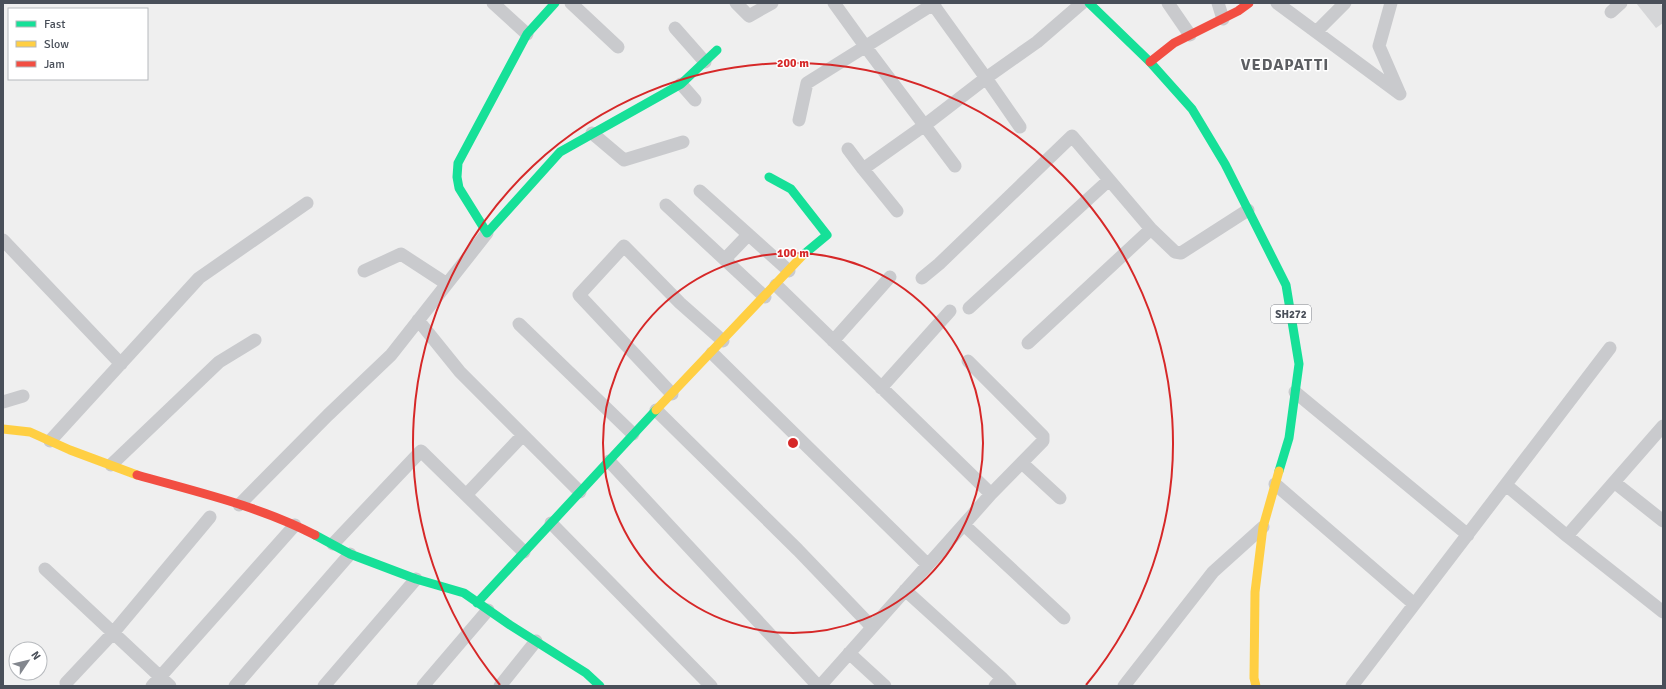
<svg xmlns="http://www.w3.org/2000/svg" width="1666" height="689" viewBox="0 0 1666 689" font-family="Signika,sans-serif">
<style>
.building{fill:#d5d6d8}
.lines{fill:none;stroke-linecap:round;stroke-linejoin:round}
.street{stroke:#c9cacd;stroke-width:13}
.fast{stroke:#16e098;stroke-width:9}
.slow{stroke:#ffcf43;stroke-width:9}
.jam{stroke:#f24e42;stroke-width:9}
.ring{fill:none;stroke:#d62828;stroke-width:2}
.labels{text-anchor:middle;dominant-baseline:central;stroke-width:3;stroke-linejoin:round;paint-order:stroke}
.shield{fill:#fff;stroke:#80848b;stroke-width:1}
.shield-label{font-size:11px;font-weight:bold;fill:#494f59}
.district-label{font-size:16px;font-weight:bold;letter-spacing:1px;fill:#5c5e62;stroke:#fff}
.centre{fill:#d62828;stroke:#fff;stroke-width:2}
.ring-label{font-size:12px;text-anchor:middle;font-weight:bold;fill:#d62828;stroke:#fff;stroke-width:3;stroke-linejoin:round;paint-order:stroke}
</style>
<rect width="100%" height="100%" fill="#efefef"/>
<path class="building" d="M1636,3H1660L1663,7V23L1656,28Z"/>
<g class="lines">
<path class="street" d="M493,3L527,34
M571,3L618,47
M736,3L749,16L772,3
M834,3L865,46L955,166
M932,3L986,78L1020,127
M1168,3L1190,35
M1218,3L1223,19
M1277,3L1400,94
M1391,3L1379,46L1399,92
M1611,12L1621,3
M675,28L705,62
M1316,32L1345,3
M681,84L695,100
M799,120L807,83L935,3
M592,133L624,160L683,142
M848,149L863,169
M700,191L789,271
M666,205L765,297
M897,211L863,169L925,125L986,78L1037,42L1082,3
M3,240L121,364
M725,259L748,235
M364,271L401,254L447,284
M922,278L939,264L1072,136L1151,229L1175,252L1181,253L1248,210
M776,285L991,494
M969,308L1109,180
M418,320L460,372L580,492
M519,324L633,434
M833,341L890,277
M1028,343L1151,229
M712,353L928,565
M881,388L950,311
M1295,392L1468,535
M672,394L579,295L624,246L680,303L723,341
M3,402L23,396
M656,410L798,550L872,627
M50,441L199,278L307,203
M609,461L818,686
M1022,463L1060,498
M111,465L219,362L255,340
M1614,482L1663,521
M1275,484L1414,604
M1506,485L1567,536L1663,612
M466,495L523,435
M239,505L328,415L391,355L487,233
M551,523L711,686
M964,525L1064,618
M1567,536L1663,426
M333,544L421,451L524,552
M45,569L170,686
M905,590L1002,678
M849,653L885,686
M66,683L113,633L210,517
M152,686L295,525
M235,686L350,554
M324,686L416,579
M423,686L488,610
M500,686L536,641
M820,686L991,494L1043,441V436L968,361
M995,686L1002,678L1010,686
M1124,686L1213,572L1263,527
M1352,686L1610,348"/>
<path class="fast" d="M555,3L527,34L458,163L457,177L459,188L487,233L560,152L681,84L717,50
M1089,3L1150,62L1192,109L1225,164L1286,285L1299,364L1289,438L1279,471
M769,177L791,189L827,235L803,255
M315,535L350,554L416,579L464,593L510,625L586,673L600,686
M477,603L656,410"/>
<path class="slow" d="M656,410L803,255
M3,429L30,432L70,450L137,475
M1256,686L1254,678L1255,592L1263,527L1279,471"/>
<path class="jam" d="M1150,62L1174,43L1238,11L1249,3
M137,475C197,492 259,506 315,535"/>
</g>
<g class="ring">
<circle cx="793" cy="443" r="190"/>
<path d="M500 685A380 380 0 1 1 1086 685"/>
</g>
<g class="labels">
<rect class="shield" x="1271" y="305" width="40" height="18" rx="3"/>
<g class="shield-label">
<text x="1291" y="314">SH272</text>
</g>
<g class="district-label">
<text x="1285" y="65">VEDAPATTI</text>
</g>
</g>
<circle cx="793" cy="443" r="6" class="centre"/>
<g class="ring-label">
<text x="793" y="67">200 m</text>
<text x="793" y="257">100 m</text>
</g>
<rect width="1666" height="689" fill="none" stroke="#494f59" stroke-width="8"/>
<rect x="8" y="8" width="140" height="72" fill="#ffffff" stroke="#b6b9bd"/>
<rect x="16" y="21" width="20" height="6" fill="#16e098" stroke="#b6b9bd"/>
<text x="44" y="28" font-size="12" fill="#494f59">Fast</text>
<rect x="16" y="41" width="20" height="6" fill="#ffcf43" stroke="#b6b9bd"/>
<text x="44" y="48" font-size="12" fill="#494f59">Slow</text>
<rect x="16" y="61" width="20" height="6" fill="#f24e42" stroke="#b6b9bd"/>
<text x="44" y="68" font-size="12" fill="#494f59">Jam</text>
<g transform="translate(28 661) rotate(55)"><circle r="19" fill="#ffffff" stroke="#b6b9bd"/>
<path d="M0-3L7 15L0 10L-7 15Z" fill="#83878e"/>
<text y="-6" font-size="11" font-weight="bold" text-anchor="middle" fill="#494f59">N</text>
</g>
</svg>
